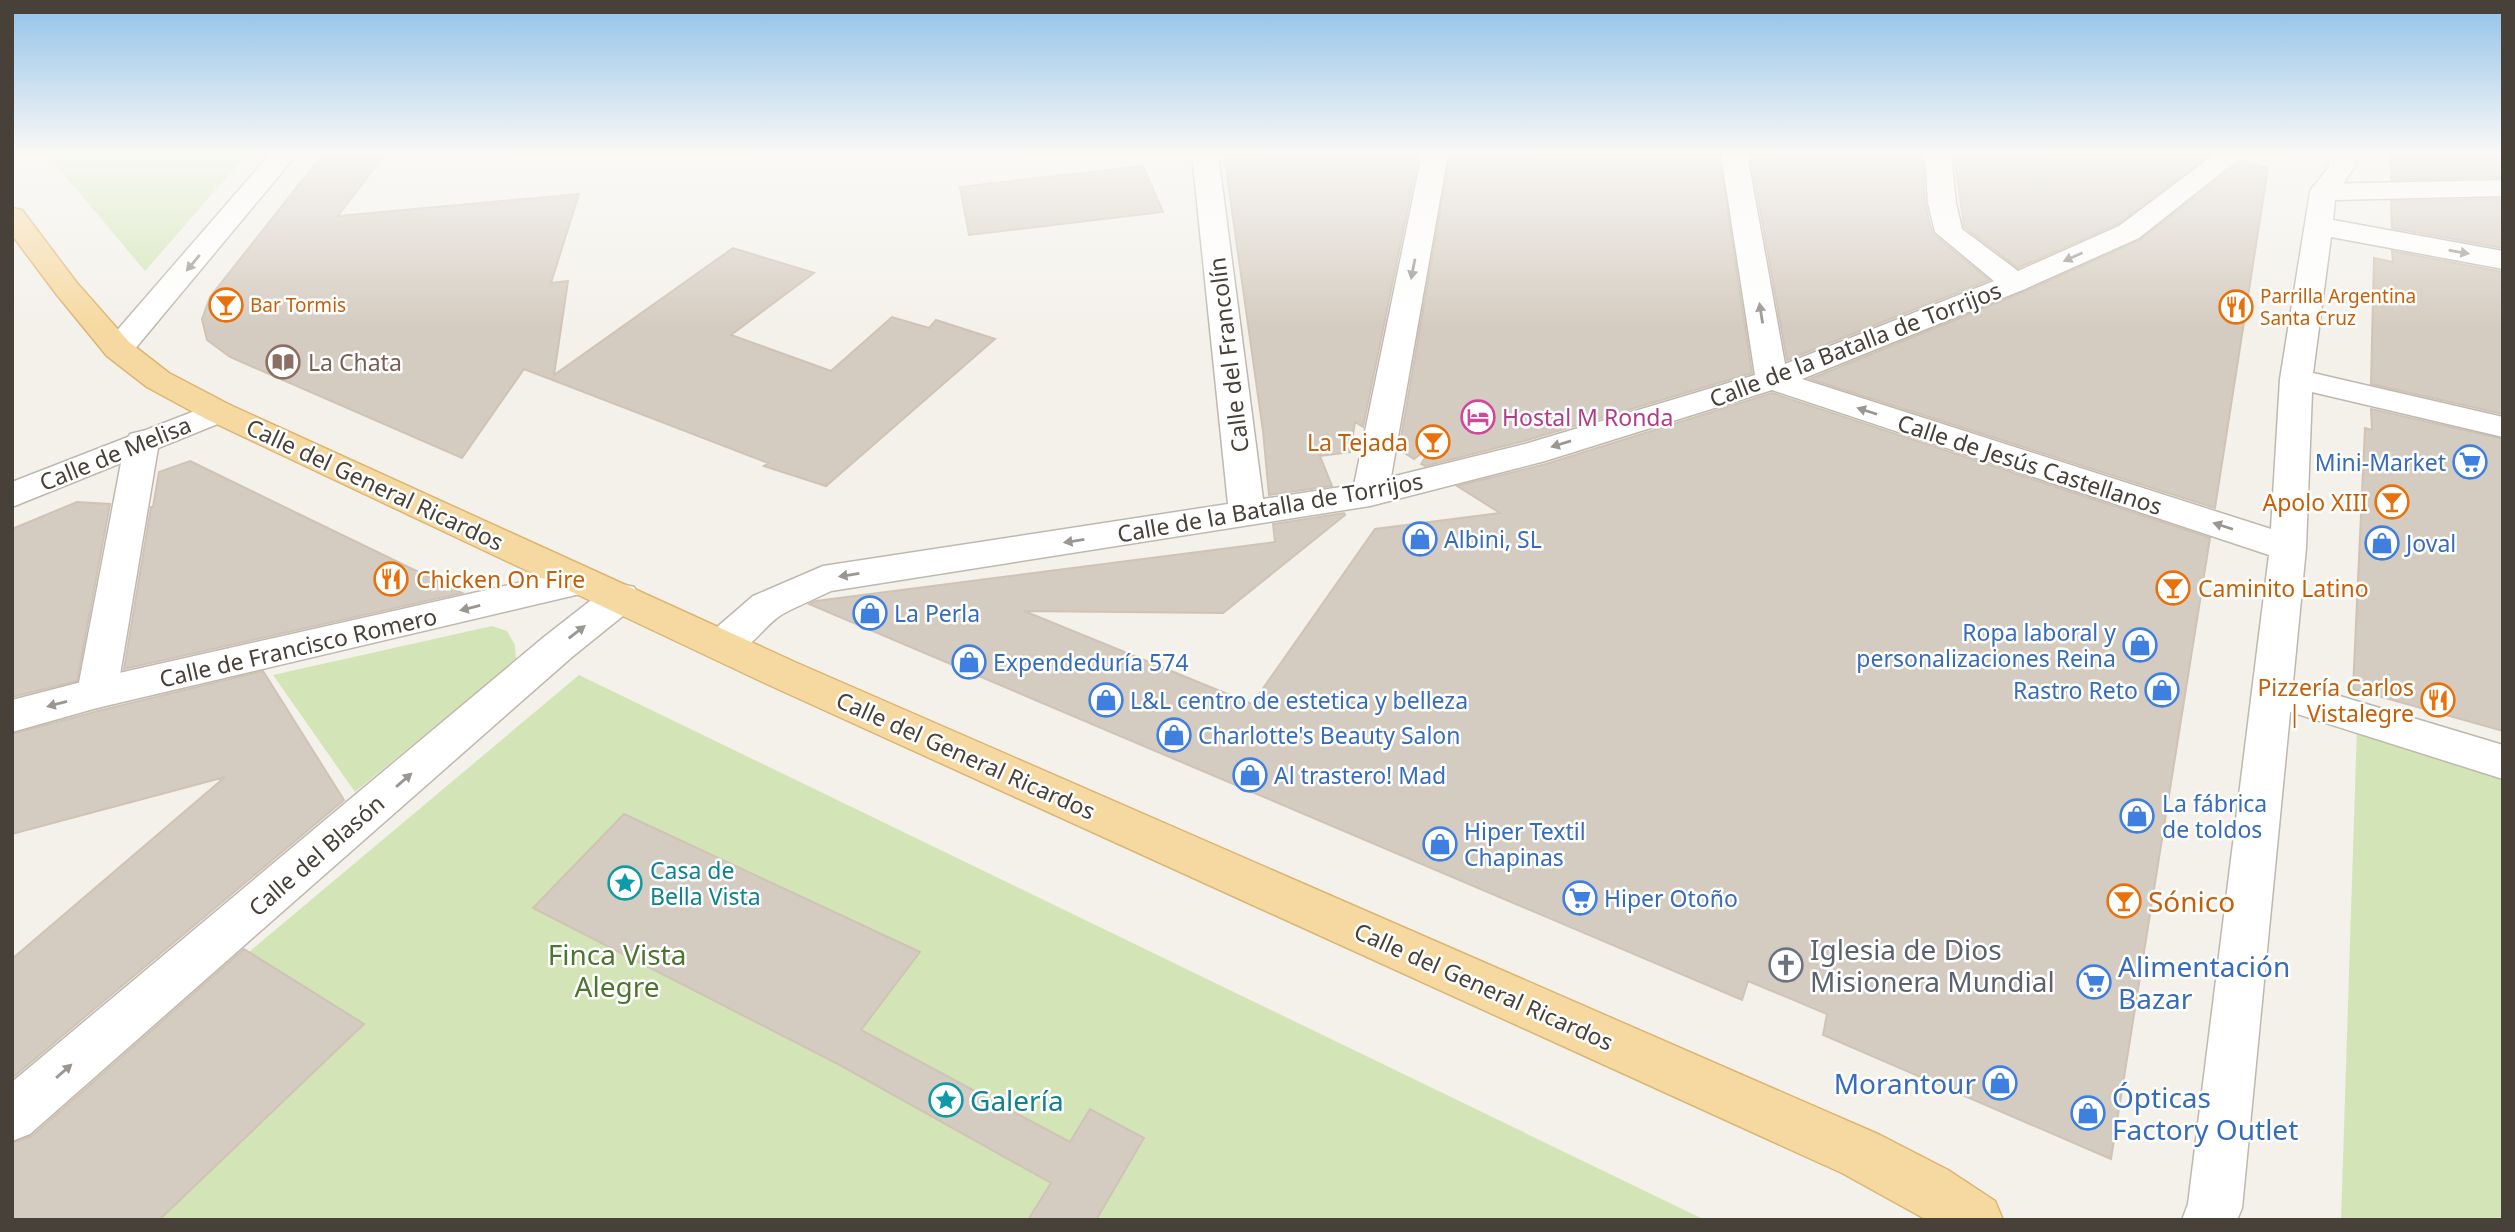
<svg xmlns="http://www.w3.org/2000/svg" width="2515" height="1232" viewBox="0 0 2515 1232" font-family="'Noto Sans',sans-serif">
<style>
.green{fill:#d3e5b7}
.building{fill:#d5ccc1;stroke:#cfc3b5;stroke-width:2}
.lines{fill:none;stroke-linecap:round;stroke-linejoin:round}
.pedestrian-casing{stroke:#bfb8ae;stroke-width:3}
.minor-casing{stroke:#bfb8ae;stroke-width:3}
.tertiary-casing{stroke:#bfb8ae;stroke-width:3}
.primary-casing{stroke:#dbb572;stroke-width:3}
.pedestrian{fill:#fff;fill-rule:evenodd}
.minor{fill:#fff;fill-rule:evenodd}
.tertiary{fill:#fff;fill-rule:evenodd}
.primary{fill:#f6d9a1;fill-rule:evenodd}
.oneway{fill:#9a9692}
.labels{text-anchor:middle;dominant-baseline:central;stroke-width:5;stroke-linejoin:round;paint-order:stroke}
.far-food-label{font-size:19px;fill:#c56008;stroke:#fff;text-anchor:start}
.street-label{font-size:23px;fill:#484139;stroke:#fff}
.education-label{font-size:23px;fill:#785e54;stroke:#fff;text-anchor:start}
.hotel-label{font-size:23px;fill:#b23c85;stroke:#fff;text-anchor:start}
.food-label{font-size:23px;fill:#c56008;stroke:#fff;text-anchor:end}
.shop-label{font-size:23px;fill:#366cbe;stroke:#fff;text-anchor:start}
.culture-label{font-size:23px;fill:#0d838f;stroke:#fff;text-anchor:start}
.near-food-label{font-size:28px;fill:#c56008;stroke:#fff;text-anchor:start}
.near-worship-label{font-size:28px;fill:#5b616d;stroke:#fff;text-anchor:start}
.near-park-label{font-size:28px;fill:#4e7530;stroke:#fff}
.near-shop-label{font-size:28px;fill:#366cbe;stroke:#fff;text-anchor:start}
.near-culture-label{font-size:28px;fill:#0d838f;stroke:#fff;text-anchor:start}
</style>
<rect width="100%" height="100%" fill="#f4f1eb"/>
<path class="green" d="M47,154H247L145,271Z
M492,626L507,631L515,645L516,660L355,792L273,675Z
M579,675L1705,1220H12V1161L249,952Z
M2357,726L2503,770V1220H2341Z"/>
<path class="building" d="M323,154H385L338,216L579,194L551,283L568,281L554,375L733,248L814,273L731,335L831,371L892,317L929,328L936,320L995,339L826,486L764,466L768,463L524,369L462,458L230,357L207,340L202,319L210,297Z
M1224,154H1419L1363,427L1355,422L1350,452L1320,456L1332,486L1269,495L1263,431Z
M1450,154H1719L1752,373L1524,441L1425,466L1421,464L1434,444L1414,459L1399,449Z
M1750,154H1922L1925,203L1932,233L1989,280L1787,360Z
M1954,154H2211L2118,224L2018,268L1964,227Z
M2391,154H2503V177L2391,180Z
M2241,161L2268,168L2215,508L1810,379L2026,291L2140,240Z
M1143,166L1163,212L969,235L960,187Z
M2503,199V248L2392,228L2391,201Z
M2392,251L2503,272V414L2371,384L2374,258L2393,262Z
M1772,393L2210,538L2111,1159L1823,1035L1827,1014L1748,981L1742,1000L809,604L816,601L1275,542L1273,524L1344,513L1345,515L1223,613L1024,611L1252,704L1375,529L1500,513L1457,486L1546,464Z
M2371,409L2503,439V731L2353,689L2365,428L2372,430Z
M190,461L307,518L462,593L124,669L151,507H153L159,472Z
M77,502L110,504L77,681L12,697V529Z
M263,671L344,800L12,1078V959L225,777L12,834V734L98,711Z
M624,814L920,952L861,1030L1070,1142L1090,1109L1144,1138L1096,1220H1028L1051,1183L836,1063L533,908Z
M244,949L364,1024L159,1220H12V1143L32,1136Z"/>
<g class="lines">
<defs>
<path id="pedestrian" d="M142,431L154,434L159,442L117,693L111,704L97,708L83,704L77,693L125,442L130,434Z
M2273,676L2503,745V779L2259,702L2253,691L2259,680Z"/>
<path id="minor" d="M1192,154H1218L1263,499L1354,485L1422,154H1448L1391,477L1525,444L1755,375L1721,154H1747L1785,364L1994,281L1935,232L1928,203L1925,154H1951L1956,203L1962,229L2018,271L2119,226L2215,154H2245L2139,238L2025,289L1802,379L2271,529L2280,379L2310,192L2313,186L2323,184L2503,180V196L2335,200L2333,220L2503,251V269L2331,237L2313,373L2503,417V437L2312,392L2306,548L2242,1208L2237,1220H2182L2188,1204L2269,555L1772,390L1545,461L1370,506L831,591C815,599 797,606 781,615C756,632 744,665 709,654L703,644L709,634L753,596L823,566L1228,504Z
M218,402L230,405L234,412L230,419L12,507V482Z
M584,568L597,572L603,581L597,590L97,708L12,732V700L97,678Z
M621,584L634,587L640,597L634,607L572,657L30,1134L12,1141V1082L544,637L608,587Z"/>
<path id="tertiary" d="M270,154H297L129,356L118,358L107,356L102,349L107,342Z
M2328,154H2354L2356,165L2333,198L2323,200L2313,198L2310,192L2330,165Z"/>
<path id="primary" d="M12,208L22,210L77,283L129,342L169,373L230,405L797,663L1880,1135L1948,1170L1995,1201L2003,1220H1927L1842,1173L769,685L206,419L147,387L107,356L57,295L12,235Z"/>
</defs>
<use href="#pedestrian" class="pedestrian-casing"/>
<use href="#minor" class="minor-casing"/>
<use href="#tertiary" class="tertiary-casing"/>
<use href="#primary" class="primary-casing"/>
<use href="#pedestrian" class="pedestrian"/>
<use href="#minor" class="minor"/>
<use href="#tertiary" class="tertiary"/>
<use href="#primary" class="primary"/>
</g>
<defs><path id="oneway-solid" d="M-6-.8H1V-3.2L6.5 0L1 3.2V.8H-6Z" transform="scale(1.75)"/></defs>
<g class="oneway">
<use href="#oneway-solid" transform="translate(2459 252) rotate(10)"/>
<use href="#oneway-solid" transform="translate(2073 257) rotate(156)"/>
<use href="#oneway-solid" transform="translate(193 263) rotate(130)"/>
<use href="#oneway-solid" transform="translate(1413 269) rotate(101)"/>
<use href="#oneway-solid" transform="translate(1761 313) rotate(-99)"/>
<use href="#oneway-solid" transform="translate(1867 411) rotate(-162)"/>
<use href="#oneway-solid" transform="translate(1561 444) rotate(163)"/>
<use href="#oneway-solid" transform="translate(2223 526) rotate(-162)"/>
<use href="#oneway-solid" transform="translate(1074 541) rotate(171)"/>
<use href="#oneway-solid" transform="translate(849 575) rotate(171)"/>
<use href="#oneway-solid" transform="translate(470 608) rotate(166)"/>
<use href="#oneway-solid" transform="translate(577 632) rotate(-38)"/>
<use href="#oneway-solid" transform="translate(57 704) rotate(165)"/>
<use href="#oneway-solid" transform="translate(404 780) rotate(-41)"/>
<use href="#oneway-solid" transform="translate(64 1071) rotate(-41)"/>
</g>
<linearGradient id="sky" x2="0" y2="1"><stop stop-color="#90c1e9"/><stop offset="0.47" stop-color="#faf9f6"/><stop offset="1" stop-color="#faf9f6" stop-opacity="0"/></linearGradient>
<rect width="2515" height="326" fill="url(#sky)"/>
<defs>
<symbol id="bar-ring" viewBox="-11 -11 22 22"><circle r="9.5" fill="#fff" stroke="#e8710a" stroke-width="1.5"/><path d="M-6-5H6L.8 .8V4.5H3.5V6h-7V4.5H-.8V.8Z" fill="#e8710a"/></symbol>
<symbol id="restaurant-ring" viewBox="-11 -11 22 22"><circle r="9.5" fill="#fff" stroke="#e8710a" stroke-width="1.5"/><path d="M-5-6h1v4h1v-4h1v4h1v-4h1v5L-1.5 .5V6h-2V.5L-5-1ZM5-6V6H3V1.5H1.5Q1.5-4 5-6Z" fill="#e8710a"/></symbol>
<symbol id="library-ring" viewBox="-11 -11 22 22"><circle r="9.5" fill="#fff" stroke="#8d6e63" stroke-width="1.5"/><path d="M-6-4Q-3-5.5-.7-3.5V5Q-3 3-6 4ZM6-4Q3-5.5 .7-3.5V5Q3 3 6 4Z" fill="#8d6e63"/></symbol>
<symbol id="hotel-ring" viewBox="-11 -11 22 22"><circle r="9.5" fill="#fff" stroke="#d1479c" stroke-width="1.5"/><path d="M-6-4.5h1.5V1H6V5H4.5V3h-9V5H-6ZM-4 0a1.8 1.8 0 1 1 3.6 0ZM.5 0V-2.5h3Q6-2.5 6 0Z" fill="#d1479c"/></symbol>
<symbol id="supermarket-ring" viewBox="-11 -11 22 22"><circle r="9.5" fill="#fff" stroke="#3f7fe0" stroke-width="1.5"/><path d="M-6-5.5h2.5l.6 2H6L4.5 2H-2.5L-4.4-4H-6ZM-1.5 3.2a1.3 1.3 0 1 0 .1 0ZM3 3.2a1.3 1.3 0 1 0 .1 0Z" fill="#3f7fe0"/></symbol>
<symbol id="shop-ring" viewBox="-11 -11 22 22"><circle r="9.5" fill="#fff" stroke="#3f7fe0" stroke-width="1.5"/><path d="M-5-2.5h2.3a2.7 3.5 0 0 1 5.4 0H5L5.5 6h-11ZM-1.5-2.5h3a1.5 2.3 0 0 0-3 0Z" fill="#3f7fe0"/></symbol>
<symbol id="sight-ring" viewBox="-11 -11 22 22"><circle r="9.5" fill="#fff" stroke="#0f9aa8" stroke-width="1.5"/><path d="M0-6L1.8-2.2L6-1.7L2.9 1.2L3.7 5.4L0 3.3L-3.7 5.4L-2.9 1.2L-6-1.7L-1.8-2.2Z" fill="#0f9aa8"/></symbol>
<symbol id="church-ring" viewBox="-11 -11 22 22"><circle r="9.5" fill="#fff" stroke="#6b7280" stroke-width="1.5"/><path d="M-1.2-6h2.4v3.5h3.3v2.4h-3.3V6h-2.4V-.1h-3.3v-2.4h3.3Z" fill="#6b7280"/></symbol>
</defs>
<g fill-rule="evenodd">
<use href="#bar-ring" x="207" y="286" width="38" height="38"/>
<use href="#restaurant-ring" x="2217" y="288" width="38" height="38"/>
<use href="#library-ring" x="264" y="343" width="38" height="38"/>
<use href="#hotel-ring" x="1459" y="398" width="38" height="38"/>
<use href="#bar-ring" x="1414" y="423" width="38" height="38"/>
<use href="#supermarket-ring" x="2451" y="443" width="38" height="38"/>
<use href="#bar-ring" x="2373" y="483" width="38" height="38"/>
<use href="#shop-ring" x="1401" y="520" width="38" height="38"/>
<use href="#shop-ring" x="2363" y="524" width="38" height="38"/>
<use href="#restaurant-ring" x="372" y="560" width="38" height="38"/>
<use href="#bar-ring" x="2154" y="569" width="38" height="38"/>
<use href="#shop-ring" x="851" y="594" width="38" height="38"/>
<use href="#shop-ring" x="2121" y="626" width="38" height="38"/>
<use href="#shop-ring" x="950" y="643" width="38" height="38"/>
<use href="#shop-ring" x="2143" y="671" width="38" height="38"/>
<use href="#shop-ring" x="1087" y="681" width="38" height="38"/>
<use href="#restaurant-ring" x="2419" y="681" width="38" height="38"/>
<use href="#shop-ring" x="1155" y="716" width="38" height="38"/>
<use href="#shop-ring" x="1231" y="756" width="38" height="38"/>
<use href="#shop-ring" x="2118" y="797" width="38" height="38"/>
<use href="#shop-ring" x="1421" y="825" width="38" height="38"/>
<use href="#sight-ring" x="606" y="864" width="38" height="38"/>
<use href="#supermarket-ring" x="1561" y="879" width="38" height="38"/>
<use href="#bar-ring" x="2105" y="882" width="38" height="38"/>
<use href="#church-ring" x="1767" y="946" width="38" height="38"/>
<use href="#supermarket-ring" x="2075" y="963" width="38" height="38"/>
<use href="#shop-ring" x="1981" y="1064" width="38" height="38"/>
<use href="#sight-ring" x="927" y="1081" width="38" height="38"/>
<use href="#shop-ring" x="2069" y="1094" width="38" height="38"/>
</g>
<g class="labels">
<g class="far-food-label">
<text x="2260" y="296">Parrilla Argentina<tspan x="2260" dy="22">Santa Cruz</tspan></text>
<text x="250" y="305">Bar Tormis</text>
</g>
<g class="street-label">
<text transform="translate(1855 344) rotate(-21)">Calle de la Batalla de Torrijos</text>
<text transform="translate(1228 355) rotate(-97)">Calle del Francolín</text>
<text transform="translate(115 453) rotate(-22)">Calle de Melisa</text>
<text transform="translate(2030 464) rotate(18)">Calle de Jesús Castellanos</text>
<text transform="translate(375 484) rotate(25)">Calle del General Ricardos</text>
<text transform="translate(1270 507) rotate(-10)">Calle de la Batalla de Torrijos</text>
<text transform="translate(298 647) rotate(-13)">Calle de Francisco Romero</text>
<text transform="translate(966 755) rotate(24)">Calle del General Ricardos</text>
<text transform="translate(316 855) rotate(-41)">Calle del Blasón</text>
<text transform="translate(1484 986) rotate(24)">Calle del General Ricardos</text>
</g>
<g class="education-label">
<text x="308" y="362">La Chata</text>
</g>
<g class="hotel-label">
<text x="1502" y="417">Hostal M Ronda</text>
</g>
<g class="food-label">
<text x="1408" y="442">La Tejada</text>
<text x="2368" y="502">Apolo XIII</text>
<text x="416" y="579" text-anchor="start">Chicken On Fire</text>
<text x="2198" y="588" text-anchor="start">Caminito Latino</text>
<text x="2414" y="687">Pizzería Carlos<tspan x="2414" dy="26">| Vistalegre</tspan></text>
</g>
<g class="shop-label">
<text x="2446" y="462" text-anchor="end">Mini-Market</text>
<text x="1444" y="539">Albini, SL</text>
<text x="2406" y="543">Joval</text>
<text x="894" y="613">La Perla</text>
<text x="2116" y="632" text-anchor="end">Ropa laboral y<tspan x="2116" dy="26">personalizaciones Reina</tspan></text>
<text x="993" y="662">Expendeduría 574</text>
<text x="2138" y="690" text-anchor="end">Rastro Reto</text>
<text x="1130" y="700">L&amp;L centro de estetica y belleza</text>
<text x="1198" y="735">Charlotte's Beauty Salon</text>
<text x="1274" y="775">Al trastero! Mad</text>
<text x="2162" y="803">La fábrica<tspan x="2162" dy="26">de toldos</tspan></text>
<text x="1464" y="831">Hiper Textil<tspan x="1464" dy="26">Chapinas</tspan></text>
<text x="1604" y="898">Hiper Otoño</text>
</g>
<g class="culture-label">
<text x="650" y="870">Casa de<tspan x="650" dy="26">Bella Vista</tspan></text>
</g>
<g class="near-food-label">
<text x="2148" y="901">Sónico</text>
</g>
<g class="near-worship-label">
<text x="1810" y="949">Iglesia de Dios<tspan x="1810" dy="32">Misionera Mundial</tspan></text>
</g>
<g class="near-park-label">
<text x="617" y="954">Finca Vista<tspan x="617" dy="32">Alegre</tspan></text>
</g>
<g class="near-shop-label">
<text x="2118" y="966">Alimentación<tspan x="2118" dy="32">Bazar</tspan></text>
<text x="1976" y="1083" text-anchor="end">Morantour</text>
<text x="2112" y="1097">Ópticas<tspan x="2112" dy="32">Factory Outlet</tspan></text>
</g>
<g class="near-culture-label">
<text x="970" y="1100">Galería</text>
</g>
</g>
<rect width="2515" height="1232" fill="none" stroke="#484139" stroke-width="28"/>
</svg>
